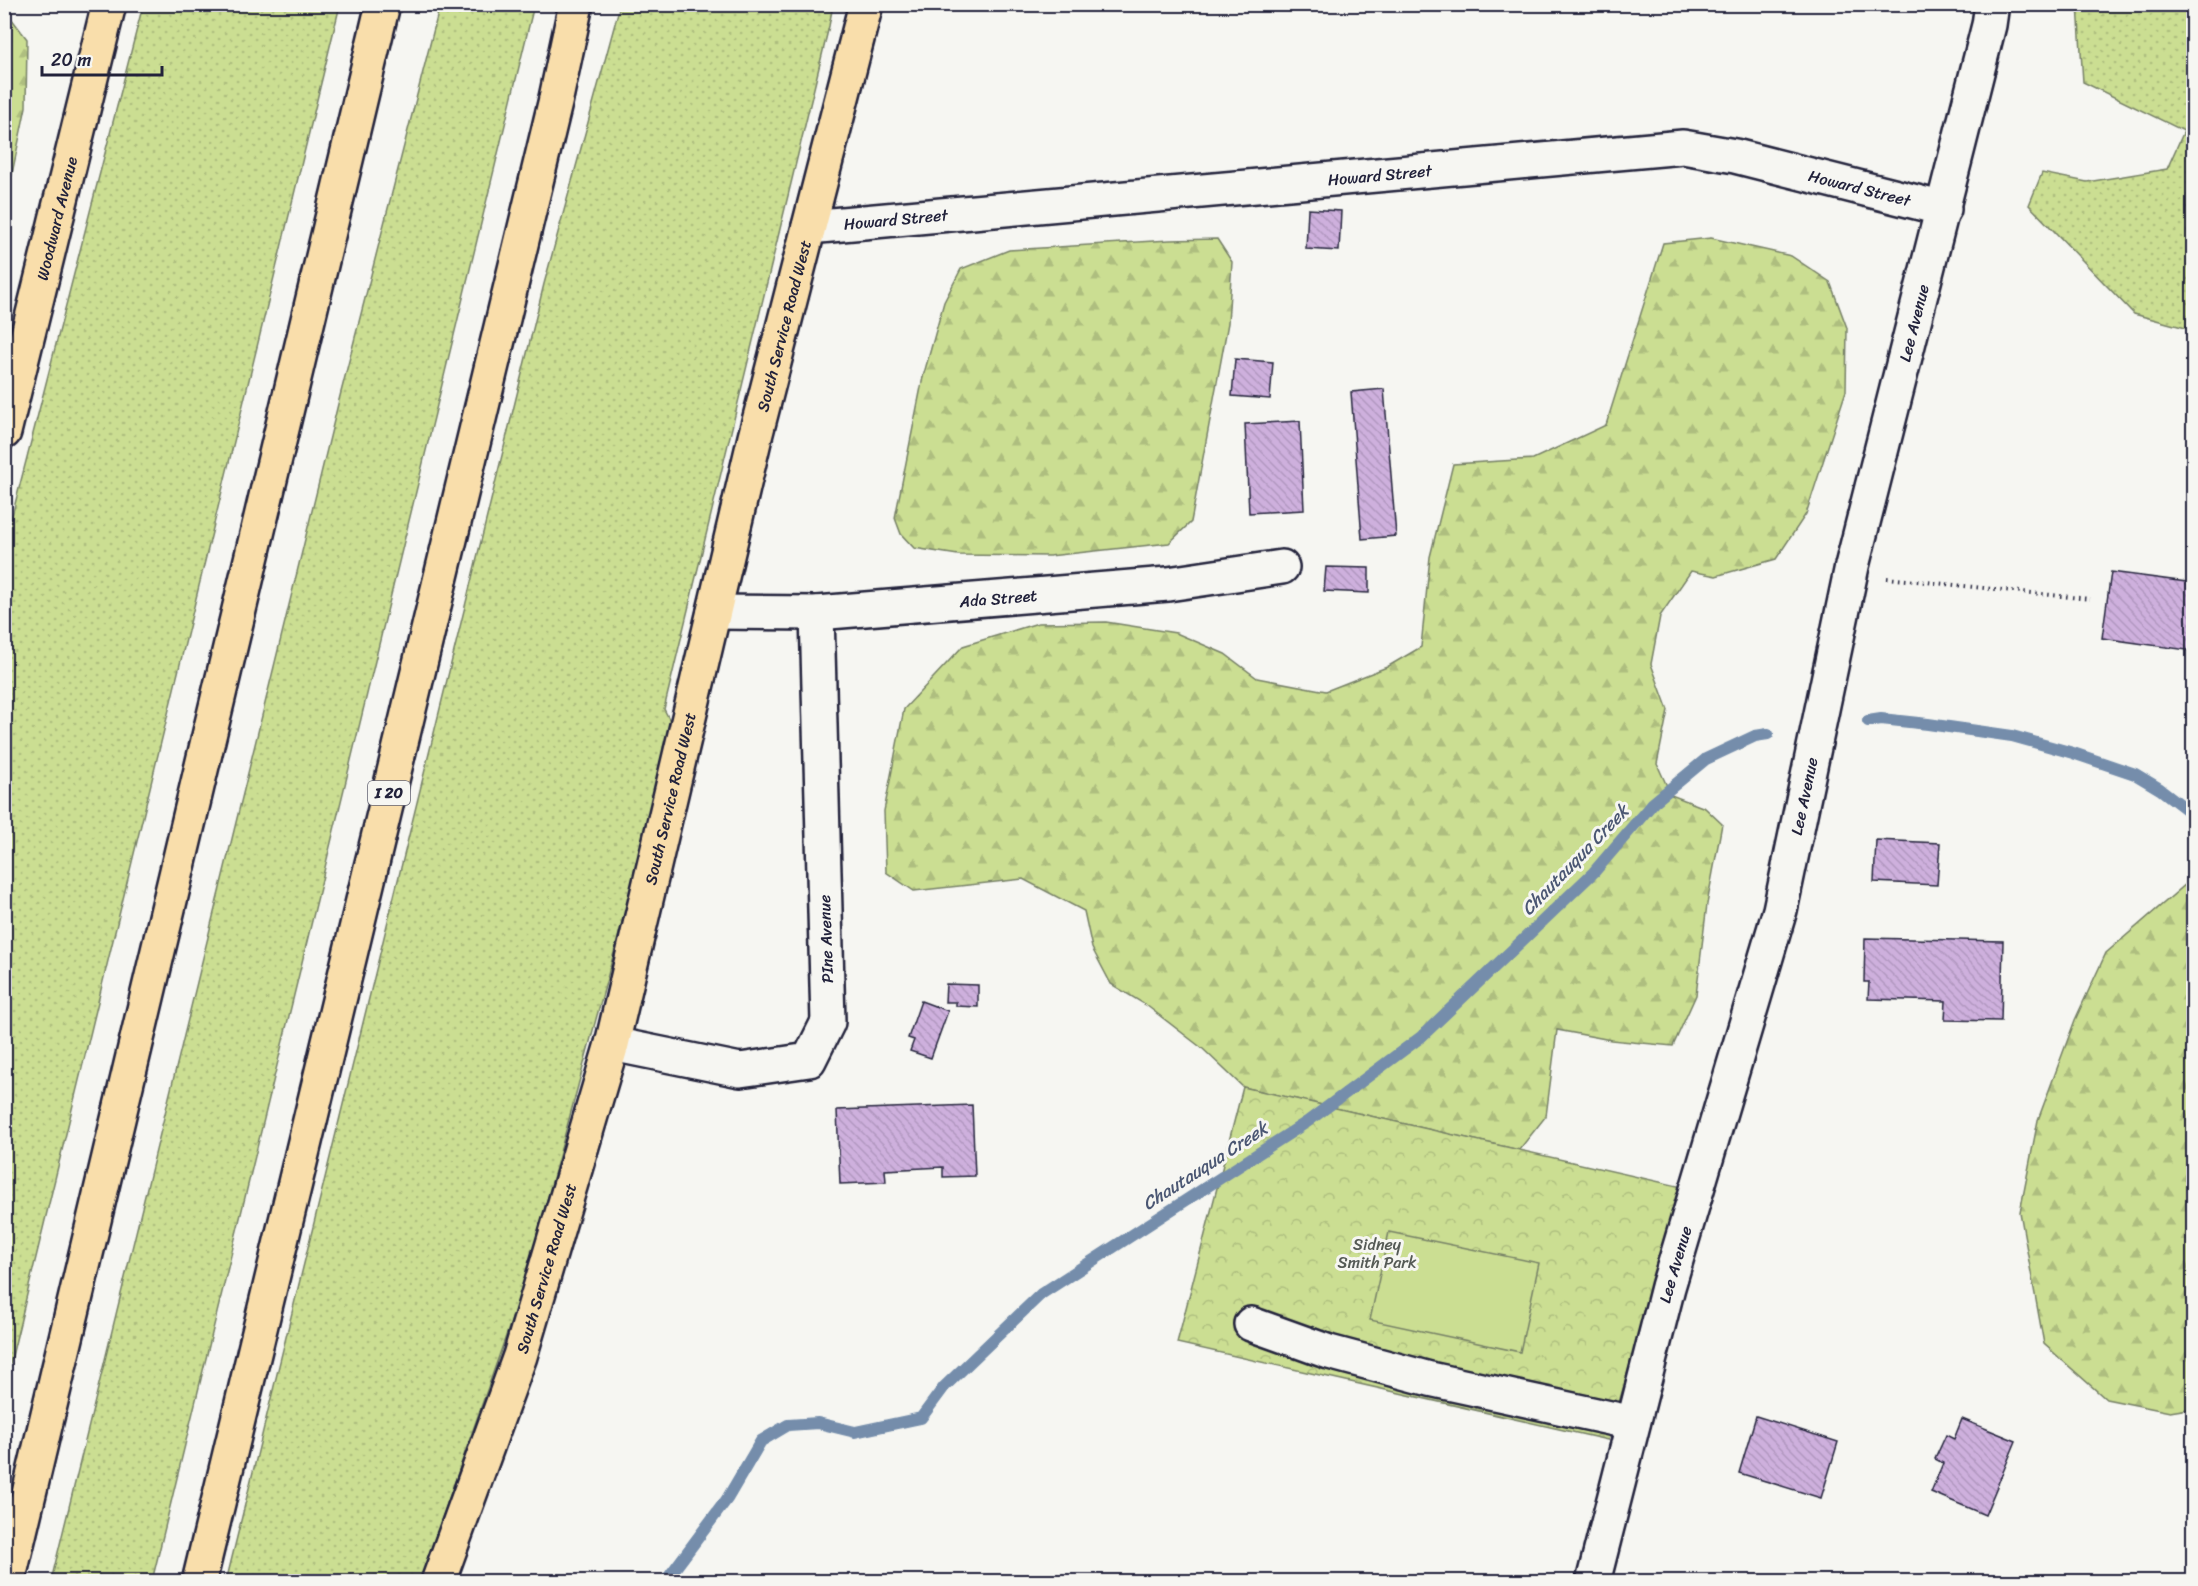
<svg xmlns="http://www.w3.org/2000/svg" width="2198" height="1586" viewBox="0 0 2198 1586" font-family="Sriracha,sans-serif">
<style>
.grass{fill:url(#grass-dots);stroke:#768066;stroke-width:1.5}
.forest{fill:url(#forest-firs);stroke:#768066;stroke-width:1.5}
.park{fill:url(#park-crowns);stroke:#768066;stroke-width:1.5}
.pitch{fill:#cbde92;stroke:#768066;stroke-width:1.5}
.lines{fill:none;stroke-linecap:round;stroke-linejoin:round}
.stream{stroke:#748dab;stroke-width:12}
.building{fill:url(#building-back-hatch);stroke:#22223b;stroke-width:1.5}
.minor-casing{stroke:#22223b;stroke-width:38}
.major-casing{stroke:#22223b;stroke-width:38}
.highway-casing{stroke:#22223b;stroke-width:38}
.path{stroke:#22223b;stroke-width:4;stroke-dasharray:1.5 4.5;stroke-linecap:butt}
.minor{stroke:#f6f6f2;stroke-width:33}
.major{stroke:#f9deab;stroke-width:33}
.highway{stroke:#f9deab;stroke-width:33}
.labels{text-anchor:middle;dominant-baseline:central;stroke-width:6;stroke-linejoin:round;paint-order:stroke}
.shield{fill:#f6f6f2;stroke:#626272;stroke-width:1.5}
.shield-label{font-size:15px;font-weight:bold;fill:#22223b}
.street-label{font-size:16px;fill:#22223b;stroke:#f6f6f2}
.park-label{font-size:16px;fill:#555a55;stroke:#f6f6f2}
.water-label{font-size:18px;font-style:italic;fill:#4b5773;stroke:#f6f6f2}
</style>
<defs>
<pattern id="grass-dots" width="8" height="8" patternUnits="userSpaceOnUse" patternTransform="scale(1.5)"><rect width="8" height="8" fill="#cbde92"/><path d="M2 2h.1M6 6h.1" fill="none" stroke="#aebe7f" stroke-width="1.8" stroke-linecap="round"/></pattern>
<pattern id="forest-firs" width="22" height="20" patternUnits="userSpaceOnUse" patternTransform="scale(1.5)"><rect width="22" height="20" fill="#cbde92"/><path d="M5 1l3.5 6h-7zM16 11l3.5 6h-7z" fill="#aebe7f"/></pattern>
<pattern id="park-crowns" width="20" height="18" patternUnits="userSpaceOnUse" patternTransform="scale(1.5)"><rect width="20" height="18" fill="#cbde92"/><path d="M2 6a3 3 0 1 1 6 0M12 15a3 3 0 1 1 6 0" fill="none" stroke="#aebe7f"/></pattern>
<pattern id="building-back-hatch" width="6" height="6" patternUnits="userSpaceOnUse" patternTransform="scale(1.5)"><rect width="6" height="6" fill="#ceb0dd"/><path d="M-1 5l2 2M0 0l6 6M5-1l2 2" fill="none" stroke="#b197bf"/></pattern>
</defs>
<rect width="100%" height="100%" fill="#f6f6f2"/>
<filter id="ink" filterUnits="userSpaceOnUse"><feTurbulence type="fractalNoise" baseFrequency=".0167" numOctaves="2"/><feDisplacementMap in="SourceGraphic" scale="12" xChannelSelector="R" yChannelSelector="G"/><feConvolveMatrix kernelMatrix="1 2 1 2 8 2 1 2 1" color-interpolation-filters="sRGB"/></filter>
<g filter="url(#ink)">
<path class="grass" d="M143,5H340L5,1385V543Z
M440,5H534L152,1581H51L339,400Z
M620,5H833L829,26L664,709L670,721L632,886L525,1282L420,1581L226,1582L544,284Z
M2078,5H2193V330L2134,314L2029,205L2042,173L2087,182L2167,169L2184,131L2083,82Z"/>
<path class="forest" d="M11,18L27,39L26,107L5,207L4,20Z
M1711,238L1791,256L1830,282L1847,328L1846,391L1806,514L1776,559L1716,576L1691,571L1660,616L1651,664L1668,710L1657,764L1671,795L1705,808L1722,824L1707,904L1696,995L1673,1046L1611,1040L1557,1030L1546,1116L1519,1150L1243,1087L1203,1049L1146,1005L1111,984L1092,948L1084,911L1023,879L914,891L886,872L884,811L904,709L963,646L1038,623L1106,622L1176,633L1225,654L1257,678L1326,691L1387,667L1421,647L1430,557L1453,464L1533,459L1606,425L1663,243Z
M1217,239L1232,262L1228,323L1191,522L1169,543L1049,556L958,555L914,548L901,534L895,518L923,377L944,302L961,269L1009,250L1170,240Z
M2193,878L2194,1408L2170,1412L2106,1399L2044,1344L2020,1212L2038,1120L2075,1020L2106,953Z"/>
<path class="park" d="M1243,1087L1682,1187L1608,1440L1177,1343Z"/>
<path class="pitch" d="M1389,1232L1539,1263L1520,1352L1370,1320Z"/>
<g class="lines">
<path class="stream" d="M1868,721L1881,719L1928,724L2012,736L2073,753L2135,774L2160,789L2194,815
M665,1582L727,1499L761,1441L788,1425L818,1423L855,1432L921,1418L944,1387L1041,1294L1307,1122L1421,1037L1594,872L1653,803L1706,759L1755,736L1768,734"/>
</g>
<path class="building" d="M1308,209L1341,211L1339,251L1306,249Z
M1235,359L1273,362L1270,399L1232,396Z
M1384,389L1396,536L1362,539L1351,392Z
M1300,421L1304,510L1249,513L1245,424Z
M1326,567L1369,568V593L1324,591Z
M2111,572L2194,583V651L2102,638Z
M1876,840L1940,843L1937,885L1874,882Z
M1865,938L2003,941L2001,1021L1945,1020L1946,1001L1868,999L1869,982H1864Z
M946,984L978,985V1007L956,1006V1002H945Z
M921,1001L948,1011L931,1058L910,1051L914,1040L908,1038Z
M972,1105L975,1176L943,1177V1167L885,1170L886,1182L840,1184L837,1110Z
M1756,1416L1838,1442L1821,1498L1739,1473Z
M1962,1419L2016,1441L1985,1515L1931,1492L1943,1463L1935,1459L1946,1435L1954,1439Z"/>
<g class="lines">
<defs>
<g id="minor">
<path id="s1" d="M809,227L1683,147L1735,156L1944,209"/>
<path id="s2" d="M714,612L817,613L1168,584L1282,567"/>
<path d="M612,1044L740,1070L809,1060L828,1022L817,613"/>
<path d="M1251,1324L1329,1352L1430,1379L1633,1423"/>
<path id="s3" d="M1593,1582L1668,1287L1780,910L1852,566L1989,25L1992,4"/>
</g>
<g id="major">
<path id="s4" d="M4,432L109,4"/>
<path id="s5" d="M438,1582L520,1356L612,1044L755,437L866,4"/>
</g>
<path id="highway" d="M8,1582L383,4
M199,1582L555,103L576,4"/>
</defs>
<use href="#minor" class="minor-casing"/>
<use href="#major" class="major-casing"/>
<use href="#highway" class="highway-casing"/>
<path class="path" d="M1887,578L2090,599"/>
<use href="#minor" class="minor"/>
<use href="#major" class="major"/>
<use href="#highway" class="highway"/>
</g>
</g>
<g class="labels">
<rect class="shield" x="368" y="781" width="42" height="24" rx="4.5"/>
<g class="shield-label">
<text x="389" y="793">I 20</text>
</g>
<g class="street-label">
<text stroke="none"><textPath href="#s1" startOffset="573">Howard Street</textPath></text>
<text stroke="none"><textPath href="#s1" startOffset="1059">Howard Street</textPath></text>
<text stroke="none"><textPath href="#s4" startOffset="220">Woodward Avenue</textPath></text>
<text stroke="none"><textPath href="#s1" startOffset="87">Howard Street</textPath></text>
<text stroke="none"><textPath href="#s3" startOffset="1300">Lee Avenue</textPath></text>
<text stroke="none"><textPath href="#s5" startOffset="1304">South Service Road West</textPath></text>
<text stroke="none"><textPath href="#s2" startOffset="285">Ada Street</textPath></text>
<text stroke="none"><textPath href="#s3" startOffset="814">Lee Avenue</textPath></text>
<text stroke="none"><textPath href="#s5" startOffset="818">South Service Road West</textPath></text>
<text transform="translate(826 939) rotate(-92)">PIne Avenue</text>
<text stroke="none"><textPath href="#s3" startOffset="328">Lee Avenue</textPath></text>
<text stroke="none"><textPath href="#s5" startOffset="332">South Service Road West</textPath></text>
</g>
<g class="park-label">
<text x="1377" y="1244">Sidney<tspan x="1377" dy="18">Smith Park</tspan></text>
</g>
<g class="water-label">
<text transform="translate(1575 860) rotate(-46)">Chautauqua Creek</text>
<text transform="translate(1205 1166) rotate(-33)">Chautauqua Creek</text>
</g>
</g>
<rect width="2198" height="1586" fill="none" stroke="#f6f6f2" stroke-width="24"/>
<rect x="12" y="12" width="2174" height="1562" fill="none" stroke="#22223b" stroke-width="2" filter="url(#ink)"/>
<path d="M42 66v9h120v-9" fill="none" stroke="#22223b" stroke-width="3"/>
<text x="51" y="66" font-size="18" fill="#22223b" stroke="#f6f6f2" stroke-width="4.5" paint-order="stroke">20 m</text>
</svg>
